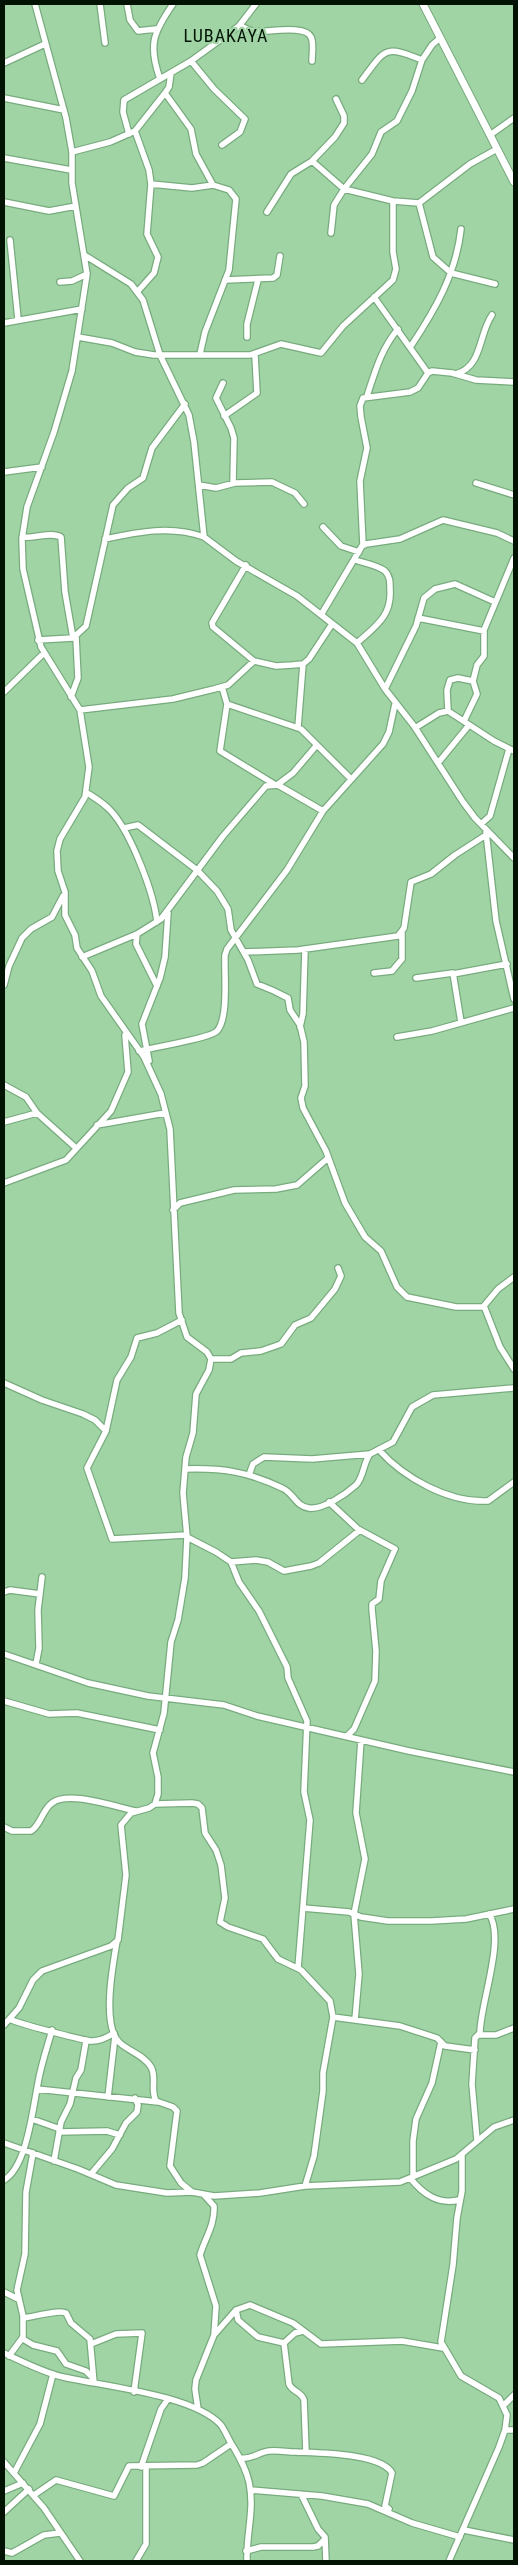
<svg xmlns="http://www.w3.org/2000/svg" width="518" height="2565" viewBox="0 0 518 2565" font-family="'Roboto Condensed',sans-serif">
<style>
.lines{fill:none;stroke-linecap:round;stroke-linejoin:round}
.minor-casing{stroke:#78ab7e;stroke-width:8}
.major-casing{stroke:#78ab7e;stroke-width:9}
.minor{stroke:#fff;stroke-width:5.5}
.major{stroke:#fff;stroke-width:7}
.labels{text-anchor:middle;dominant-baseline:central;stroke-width:4.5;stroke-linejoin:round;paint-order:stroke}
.quarter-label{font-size:18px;letter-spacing:1px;fill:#021304;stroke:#a0d4a5}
</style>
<rect width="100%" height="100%" fill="#a0d4a5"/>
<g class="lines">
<defs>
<path id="minor" d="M100,4L105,43
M127,4L130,20L138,31L156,29
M239,26C245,27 249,31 253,31C265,33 305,24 311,37C314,43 312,55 312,61
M191,61L214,89L245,119L240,132L222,145
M4,63L45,44
M160,79C148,45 153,33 173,4
M362,80C386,48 384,45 422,60
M165,93L191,129L196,154L213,185L229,190L236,199L229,270L205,332L200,354
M4,98L64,110
M135,131L149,170L151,184L147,234L158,257L154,273L138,291
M129,134L123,112L124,100L191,61L239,26L256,4
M490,135L514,118
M72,152L110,142L135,131L165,93L169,87L171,73
M4,158L71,170
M312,161L344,189L393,201L419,203L470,164L497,149
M151,184L192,188L213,185
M4,202L49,211L76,206
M419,203L433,257L451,273L495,284
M267,212L291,174L312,161L335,137L344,123V116L336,99
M331,233L334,205L344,189L372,154L381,132L397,121L412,91L422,60L432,45L440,38
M10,240L18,319
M86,256L131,284L143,300L160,355L189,415L194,442L204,537L236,561L297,596L357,643L385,689L414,726L463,802L475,818L514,858
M225,280L273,278L277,275L280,256
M60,282L72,281L87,274
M374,297L428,373
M4,323L82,309
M78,337L112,343L135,352L154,355H250L281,344L321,353L343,326L393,280L396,269L393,252V201
M247,337V324L258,280
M411,346C435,310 456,274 461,229
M456,374C483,366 478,335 492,315
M223,383L216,398L231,428L234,438L233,483
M367,396C375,372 381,349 398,329
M224,416L257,393L255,355
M4,472L42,467
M476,483L514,495
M199,485L216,488L235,483L272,482L295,493L304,504
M323,527L341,546L359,552
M22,537C34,539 51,531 61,537L65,592L73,638
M105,539C138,532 171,525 204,537
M363,545L360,481L367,448L361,417L360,406L363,398L410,392L418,388L428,373L432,371L452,373L476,380L514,382
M355,560C364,563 377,565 385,571C390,576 390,582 390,589C392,616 376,626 357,643
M246,565L212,623L213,627L254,661L276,666L292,665L303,664L309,659L332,624
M321,615L362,546L366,544L400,539L443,520L497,533L514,541
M418,618L484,631
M38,640L73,638L86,626L113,505L128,488L143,478L152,448L185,404
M222,687L227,704L220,751L274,784
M385,689L416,626L424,598L435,589L455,584L495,602
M4,692L44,653
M71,697L78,678L76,637
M227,704L301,729L351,779
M80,710L173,699L214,689L228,685L254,661
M448,711L447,690L450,680L458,678L473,681
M464,721L477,694L473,681L477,665L484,656V630L514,558
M298,727L303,664
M415,728L439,713L448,711L494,741L514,751
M438,763L469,725
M277,785L293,773L316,746
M86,792C95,798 104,803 111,811C131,833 154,893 157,922
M481,824L490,816L509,749
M124,828L138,825L197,870L217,891L228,909L231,930L248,960L257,984C268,988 277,992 288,998L290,1010L300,1025L304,1042L305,1086L301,1098L303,1108L326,1151L345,1203L365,1237L381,1251L397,1287L407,1297L456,1307H483L498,1289L514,1277
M486,832L496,921L514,999
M137,934L136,944L157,986
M244,952L298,950L398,936L404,928L411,882L431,874L455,855L486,835
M82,957L137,934L161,919L223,836L266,786L278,785L323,811
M374,973L392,971L402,959V933
M453,974L507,964
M416,978L453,973L461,1022
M4,985L9,966L22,938L31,929L52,917L63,896
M300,1027L303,1014L305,950
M397,1037L432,1031L514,1008
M139,1051C151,1048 211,1038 217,1031C229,1018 224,973 225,955L227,949L287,870L323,811L383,744L389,732L395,704
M149,1061L142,1024L160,978L165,957L168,913
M4,1085L26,1097L37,1113L76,1148
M4,1122L37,1113
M97,1125L165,1113
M4,1183L66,1160L111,1111L128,1072L125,1035
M173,1210L180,1203L234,1190L276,1189L297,1185L328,1158
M484,1306L500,1347L514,1369
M182,1320L157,1333L137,1338L131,1357L117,1380L106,1431L87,1468L112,1539L186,1535
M211,1359H231L241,1353L261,1351L281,1344L295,1325L311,1318L335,1289L341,1276L338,1268
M4,1383L42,1400L83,1414L95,1420L106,1431
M379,1450C404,1478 449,1503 488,1501L514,1482
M186,1469C223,1468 249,1472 282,1488C293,1492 296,1507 309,1508C323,1510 346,1494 356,1485C364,1477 363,1463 370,1454
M249,1475L253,1464L264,1457L312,1459L370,1454L393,1442L412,1407L433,1395L514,1388
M329,1502L358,1529L395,1549L381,1581L379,1599L372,1604V1609L376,1651L375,1681L354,1729L347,1736
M187,1537L216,1552L231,1562L239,1582L259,1611L287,1667L288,1678L307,1721L304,1792L310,1820L298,1968
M231,1562L256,1560L268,1562L284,1571L311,1566L319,1563L360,1530
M4,1592L10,1590L40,1594
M4,1654L88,1683L148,1696L224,1705L257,1716L409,1751L514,1772
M36,1664L39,1648L38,1610L42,1577
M4,1701L49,1714L77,1713L160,1730
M155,1804L192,1803L198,1804L202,1808L205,1833L216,1850L221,1865L225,1898L220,1922L228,1927L263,1939L278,1959L301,1970L330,2001L333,2017L323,2073V2091L314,2156L305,2186
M4,1827L12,1831H31C41,1825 42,1810 52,1803C68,1790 116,1807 135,1811
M303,1908L349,1912L361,1917L388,1921H431L466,1919L514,1909
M117,1941C113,1964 101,2027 120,2043C130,2052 144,2055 151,2067C157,2077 150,2090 156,2101L173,2107L177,2111L170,2166L181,2183L192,2192
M333,2017L400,2026L437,2038L445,2046L475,2050
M10,2019C15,2023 86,2041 92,2041C100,2041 108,2037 114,2033
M355,2020L359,1974L354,1914L365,1859L356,1813L361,1740
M4,2025L19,2008L33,1980L42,1971L111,1946L118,1940L126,1875L121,1825L131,1813L149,1808L155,1804L158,1794V1777L153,1753L164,1713L171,1642L178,1620L185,1578L187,1537L183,1493L186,1457L193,1433L196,1394L209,1370L211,1359L207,1352L187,1337L179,1313L170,1129L161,1094L144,1057L101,996L92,971L77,948L75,935L65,915V892L58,871L57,851L60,839L85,797L89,767L80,710L41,647L23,569L22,539L27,507L54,432L72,371L87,274L72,183V152L66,118L35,4
M479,2035H496L514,2028
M37,2089L158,2102
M108,2097L115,2036
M32,2119L60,2129
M59,2132L107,2131L120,2135
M477,2140L472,2084L475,2038L480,2033C480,2004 506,1938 489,1914
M4,2143L78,2169L116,2185L167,2193L192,2192L214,2196L260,2193L305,2186L400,2182L456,2159L494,2127L514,2120
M54,2161L61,2122L70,2104L76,2078L81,2070L86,2041
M91,2174L112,2149L126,2123L137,2112L138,2105L135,2098
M413,2176V2141L416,2119L432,2083L441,2042
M410,2178C423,2194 438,2205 459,2200
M4,2180C27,2167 33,2107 38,2083C41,2065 47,2048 52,2030
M4,2292L18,2299
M236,2310L238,2320L258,2337L284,2343L289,2384C292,2392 301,2391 304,2400L306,2452
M23,2318C33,2317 60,2309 66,2313L71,2323L90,2339L94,2383
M214,2335L236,2310L250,2305L293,2323L321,2344L402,2341L443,2348
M23,2339L33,2345L57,2351L66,2364L86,2371L93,2378
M284,2343L295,2333L303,2331
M91,2344L116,2334L142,2333L134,2392
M4,2353C23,2362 42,2372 63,2377C103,2386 194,2395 221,2425C226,2432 229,2441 234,2448C241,2460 246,2469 249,2482C255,2509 246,2534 247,2561
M9,2356L23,2337V2316L17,2290L25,2254L26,2192L33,2153
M504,2405L514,2395
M198,2409L195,2389L196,2380L214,2335L216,2306L200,2255C205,2238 215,2225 214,2206L204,2195
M505,2430H514
M240,2458C251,2460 259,2452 269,2451C278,2450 288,2452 296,2452C317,2453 381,2453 392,2473L385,2506L389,2509
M4,2462L44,2508L80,2561
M141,2467L161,2409L168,2399
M14,2473L40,2424L53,2374
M250,2490L322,2496L368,2504L412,2523L460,2537
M4,2491L23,2483
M301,2494L318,2529L325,2537L326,2561
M34,2495L56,2480L114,2496L129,2466L197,2465L203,2463L231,2444
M4,2512L29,2489
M464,2530L514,2540
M4,2551L12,2553L44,2535L60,2533
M246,2551L261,2547H313L318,2546L325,2539
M136,2561L146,2544V2467
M449,2561L499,2447L505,2430L507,2415L499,2398L461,2376L441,2342L453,2265L457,2218L462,2191V2155"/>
<path id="major" d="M423,4L514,182"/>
</defs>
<use href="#minor" class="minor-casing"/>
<use href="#major" class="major-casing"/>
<use href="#minor" class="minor"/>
<use href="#major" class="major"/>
</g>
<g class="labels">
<g class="quarter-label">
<text x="226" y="35">LUBAKAYA</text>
</g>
</g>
<rect width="518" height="2565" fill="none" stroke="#021304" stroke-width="10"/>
</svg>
